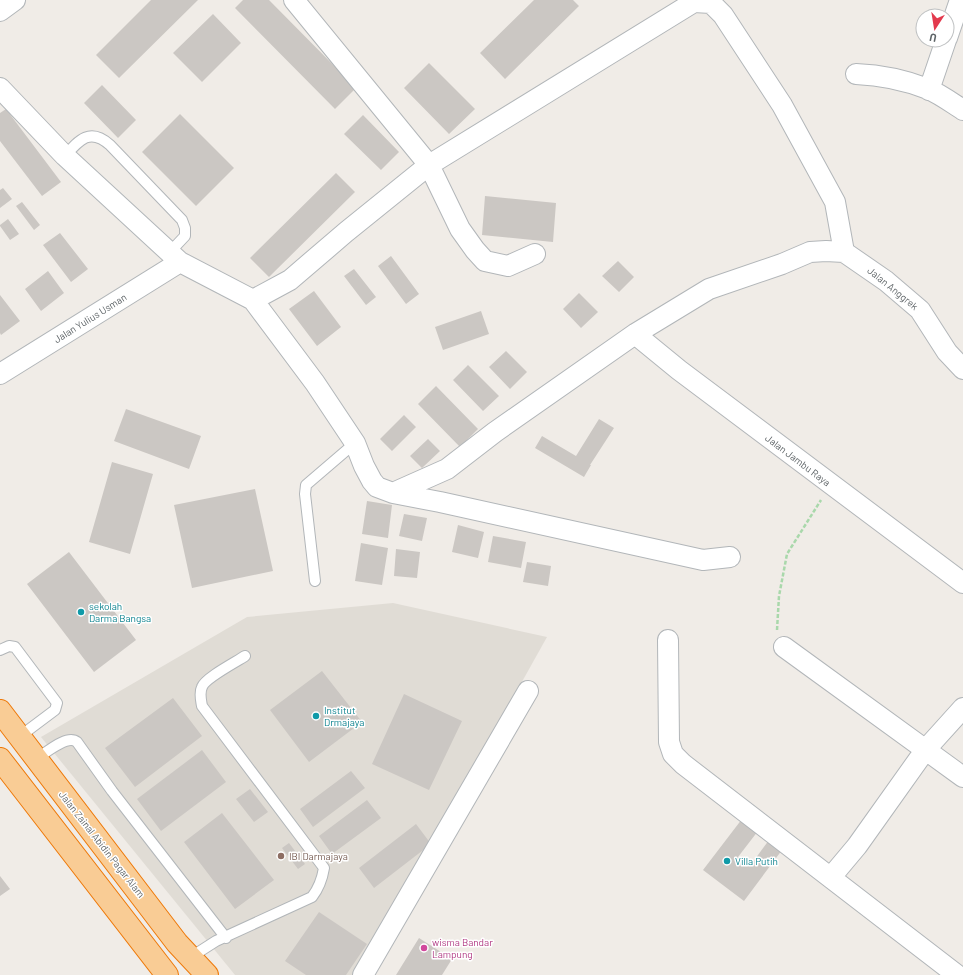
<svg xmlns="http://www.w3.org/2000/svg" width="963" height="975" viewBox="0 0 963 975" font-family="Barlow,sans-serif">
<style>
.education{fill:#e0dcd5}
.building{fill:#cbc7c3}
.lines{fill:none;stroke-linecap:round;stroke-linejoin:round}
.lane-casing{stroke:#b2b6b9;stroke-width:12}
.street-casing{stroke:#b2b6b9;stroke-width:22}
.highway-casing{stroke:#ee7909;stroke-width:24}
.path{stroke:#a9d8ab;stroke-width:2.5;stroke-dasharray:4 2;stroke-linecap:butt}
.lane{stroke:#fff;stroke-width:10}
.street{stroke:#fff;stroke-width:20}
.highway{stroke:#f9cc95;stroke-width:22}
.culture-dot{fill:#0f9aa8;stroke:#fff;stroke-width:1.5}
.education-dot{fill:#8d6e63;stroke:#fff;stroke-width:1.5}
.hotel-dot{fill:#d1479c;stroke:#fff;stroke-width:1.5}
.labels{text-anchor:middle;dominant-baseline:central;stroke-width:3;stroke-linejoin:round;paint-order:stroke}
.street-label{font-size:10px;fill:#5e6467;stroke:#fff}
.culture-label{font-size:10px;fill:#0d838f;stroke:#fff;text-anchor:start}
.education-label{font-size:10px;fill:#785e54;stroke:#fff;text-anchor:start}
.hotel-label{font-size:10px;fill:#b23c85;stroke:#fff;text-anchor:start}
</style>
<rect width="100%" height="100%" fill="#f0ece7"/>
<path class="education" d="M393,603L547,637L358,975H235L41,737L247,617Z"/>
<path class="building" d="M151,0H198L119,78L96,55Z
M243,0H269L356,88L335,109L235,8Z
M534,0H573L579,6L505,79L480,53Z
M213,14L241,43L202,82L173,53Z
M429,63L475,109L449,134L404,88Z
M102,85L136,120L118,138L84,103Z
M6,109L61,182L42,196L0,141V113Z
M180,114L234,168L196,206L142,152Z
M363,115L399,152L381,170L344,134Z
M336,173L355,192L269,277L250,258Z
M3,188L12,199L0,208V190Z
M485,196L556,203L553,242L482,235Z
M22,202L40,225L34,230L16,206Z
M8,219L19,234L10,240L0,226V225Z
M60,233L88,269L71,282L43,245Z
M391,256L419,294L406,304L378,266Z
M618,261L634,277L619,292L602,276Z
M354,269L376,297L366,305L344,276Z
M48,271L64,293L41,311L25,289Z
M314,291L341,327L317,346L289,309Z
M579,293L598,312L581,328L563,309Z
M0,295L20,321L1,335L0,333Z
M481,311L489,334L443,350L435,327Z
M506,351L527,372L510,389L489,367Z
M468,365L499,396L483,411L453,380Z
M436,386L478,429L460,447L418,404Z
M126,409L201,436L189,469L114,441Z
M404,415L416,427L392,451L380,439Z
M599,419L614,428L590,465H591L584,477L535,448L542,436L576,456Z
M428,439L440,451L422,468L410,456Z
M112,462L153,474L130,554L89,542Z
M255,489L273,571L192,588L174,505Z
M367,501L392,505L388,538L362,534Z
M404,514L427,518L422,541L399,536Z
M458,525L484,532L478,558L452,552Z
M493,536L526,542L521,568L488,562Z
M361,543L388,548L382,585L355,581Z
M396,549L420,552L417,578L394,576Z
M69,552L136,640L94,672L27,584Z
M527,562L551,566L548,586L523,582Z
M322,671L362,722L309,762L270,710Z
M404,694L462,721L429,790L372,764Z
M173,698L202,736L135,787L105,748Z
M202,750L226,782L161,831L137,799Z
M351,771L365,788L313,827L300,809Z
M250,789L268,812L254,822L236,799Z
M367,800L381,818L332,854L319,836Z
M222,813L274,880L235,909L184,842Z
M742,819L758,831L738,857L750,866L769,840L782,850L744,901L703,870Z
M416,824L431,844L374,888L359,868Z
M289,843L305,864L298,869L282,848Z
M0,876L10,889L0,896Z
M319,912L367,944L346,975H306L285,961Z
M419,938L452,959L442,975H396Z"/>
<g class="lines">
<defs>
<path id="lane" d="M65,156C79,140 90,127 110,145L182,220L185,228V236L169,253
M315,581L305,494L306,485L355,443
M0,650L9,646L15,647L57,703L55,710L19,737
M36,759C46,753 67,734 77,742L112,791L226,938
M191,957L216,941L312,897C319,888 322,880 324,868L202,706C201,700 199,693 202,687C205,678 236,662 245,656"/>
<path id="street" d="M294,0L429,165L460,229L475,250L485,261L508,266L535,254
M0,11L15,0
M947,38L960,0
M856,74C881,75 905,80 928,89C940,94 952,103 963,110
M0,88L65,156L180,262L253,300L315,383L355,443L364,466L372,481L377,487L393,493L447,469L495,432L635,334L709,289L782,264L810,252L826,251L844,252L886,281L920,310L947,352L963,369
M929,90L946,40
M253,300L290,280L346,232L429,165L694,2L711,3L723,15L782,105L835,202L844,252
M635,334L679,370L963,583
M0,374L180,262
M393,493L440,502L703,560L730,557
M668,640L669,742L673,754L683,764L957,975
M784,647L963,777
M831,877L857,846L926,749L963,708
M363,975L528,691"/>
<path id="highway" d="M0,711L177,943L207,975
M0,759L167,975"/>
</defs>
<use href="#lane" class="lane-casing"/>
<use href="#street" class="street-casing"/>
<use href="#highway" class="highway-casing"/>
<path class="path" d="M777,630L779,596L787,554L821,500"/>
<use href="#lane" class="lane"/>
<use href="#street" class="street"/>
<use href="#highway" class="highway"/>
</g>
<g class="culture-dot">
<circle cx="81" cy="612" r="4"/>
<circle cx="316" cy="716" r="4"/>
<circle cx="727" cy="861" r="4"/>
</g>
<circle class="education-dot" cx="281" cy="856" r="4"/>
<circle class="hotel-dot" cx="424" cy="948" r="4"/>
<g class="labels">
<g class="street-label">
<text transform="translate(893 288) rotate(39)">Jalan Anggrek</text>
<text transform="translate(90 318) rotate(-32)">Jalan Yulius Usman</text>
<text transform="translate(798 460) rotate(37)">Jalan Jambu Raya</text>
<text transform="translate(102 844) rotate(52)">Jalan Zainal Abidin Pagar Alam</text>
</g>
<g class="culture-label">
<text x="89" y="606">sekolah<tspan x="89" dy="12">Darma Bangsa</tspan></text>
<text x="324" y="710">Institut<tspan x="324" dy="12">Drmajaya</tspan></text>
<text x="735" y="861">Villa Putih</text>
</g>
<g class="education-label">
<text x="289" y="856">IBI Darmajaya</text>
</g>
<g class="hotel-label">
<text x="432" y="942">wisma Bandar<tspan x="432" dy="12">Lampung</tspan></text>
</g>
</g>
<g transform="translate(935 28) rotate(192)"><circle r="19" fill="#ffffff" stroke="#bfc1c2"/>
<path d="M0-3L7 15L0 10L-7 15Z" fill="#e33a4e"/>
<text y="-6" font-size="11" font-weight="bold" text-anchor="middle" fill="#5e6467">U</text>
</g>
</svg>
